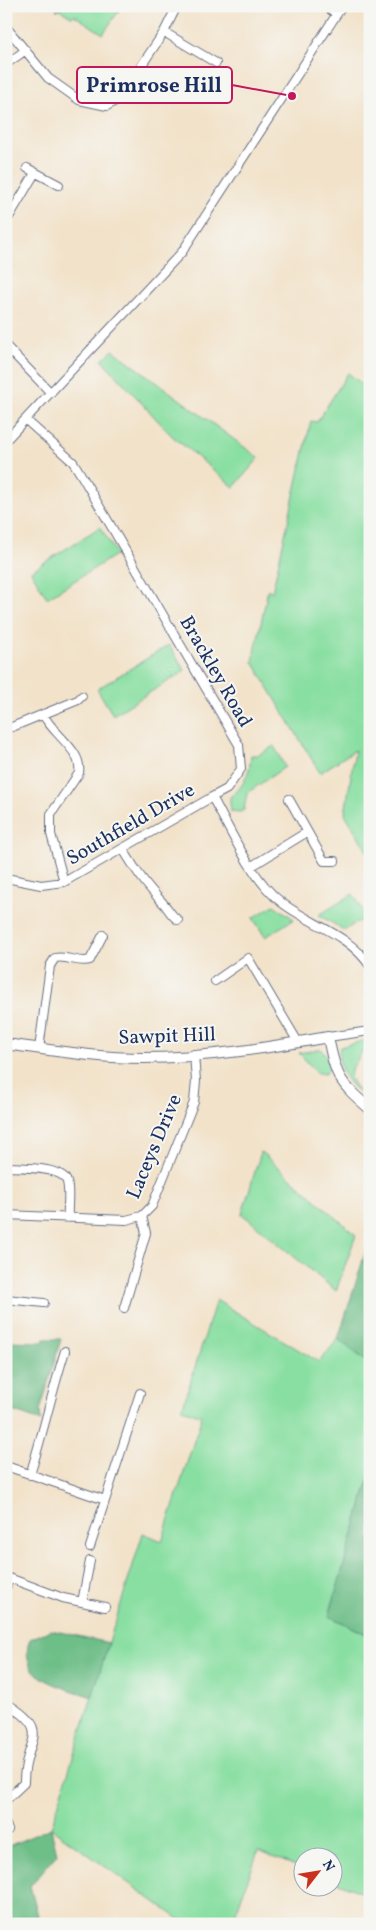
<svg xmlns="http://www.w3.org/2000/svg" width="376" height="1930" viewBox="0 0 376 1930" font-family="Vollkorn,serif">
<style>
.green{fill:#89dfa2;stroke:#528780}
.forest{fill:#6ebe88;stroke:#447673}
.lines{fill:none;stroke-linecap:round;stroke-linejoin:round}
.minor-casing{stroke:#666e83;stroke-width:10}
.tertiary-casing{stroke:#666e83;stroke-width:12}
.minor{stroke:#fff;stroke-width:8}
.tertiary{stroke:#fff;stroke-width:10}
.labels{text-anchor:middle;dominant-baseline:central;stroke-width:4;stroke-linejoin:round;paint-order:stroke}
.street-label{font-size:20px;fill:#1b2f5e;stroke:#f6f6f2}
.leader{fill:none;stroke:#c2185b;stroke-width:2}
.callout-dot{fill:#c2185b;stroke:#f6f6f2;stroke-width:2}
.callout{fill:#f6f6f2;stroke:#c2185b;stroke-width:2}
.callout-label{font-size:21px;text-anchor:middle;font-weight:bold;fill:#1b2f5e}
</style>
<rect width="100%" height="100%" fill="#f6f6f2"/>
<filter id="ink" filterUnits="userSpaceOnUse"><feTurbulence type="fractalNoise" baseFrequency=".02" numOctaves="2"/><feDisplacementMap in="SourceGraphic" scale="10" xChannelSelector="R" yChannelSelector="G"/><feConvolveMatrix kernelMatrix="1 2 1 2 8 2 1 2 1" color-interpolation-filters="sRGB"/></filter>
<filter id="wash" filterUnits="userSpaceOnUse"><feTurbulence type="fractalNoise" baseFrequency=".0096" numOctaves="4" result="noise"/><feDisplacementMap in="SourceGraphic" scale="20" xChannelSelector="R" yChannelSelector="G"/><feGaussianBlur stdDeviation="1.12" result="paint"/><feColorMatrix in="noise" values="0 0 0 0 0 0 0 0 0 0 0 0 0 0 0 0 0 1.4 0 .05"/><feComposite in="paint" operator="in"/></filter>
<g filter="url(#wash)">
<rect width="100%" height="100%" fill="#f2e2c9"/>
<path class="green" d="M56,6H122L103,34L74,15L72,17L59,9L57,11Z
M113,350L259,458L234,487L172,436L102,360Z
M348,373L370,390V856L345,814L355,750L320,773L253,662L268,589L272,592L311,421L317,422Z
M100,527L117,554L47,598L31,571Z
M169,645L185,671L113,715L97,689Z
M274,746L285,767L247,793L244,810L240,812L230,811V797C244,787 250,773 251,755H258Z
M353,894L367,917L344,930L319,915Z
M274,905L294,919L265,937L253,918Z
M370,1039L351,1070L350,1078L358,1092C345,1080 336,1065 340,1047Z
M321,1049L326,1055L330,1069L325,1074L317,1073L299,1053Z
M261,1152L356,1235L336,1291L242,1214Z
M216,1300L319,1362L338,1339L370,1364V1476L329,1616L370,1636V1896L334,1881V1858H304L303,1869L258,1851L232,1924H186L51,1828L143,1533L162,1541L202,1416L182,1409Z"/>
<path class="forest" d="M367,1247L370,1250V1364L338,1339Z
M44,1339H61L40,1411L41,1421L6,1409V1341L43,1342Z
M370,1476V1636L329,1616Z
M51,1630L109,1643L92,1697C65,1687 15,1680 30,1639Z
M51,1828L57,1854L30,1886L39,1919L45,1924H6V1847Z"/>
</g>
<g filter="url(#ink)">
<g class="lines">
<defs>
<path id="minor" d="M325,6L337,14
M6,27L48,78L79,100L107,106L119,99L164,32L177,6
M164,32L216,63
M6,64L26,50
M27,168L59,185
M6,222L35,173
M6,346L51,393
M26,420L73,462L80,473L239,745L241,769L227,789L212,797C230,829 252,880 281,902C309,924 349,934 370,966
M6,440L182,252L342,6
M43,714C51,733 83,750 79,773L51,814V834L64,882
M12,727L78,700L82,696
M289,799L324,861H335
M123,849C136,871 145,884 163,903C169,909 170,915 178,920
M252,866L307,832
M6,878L41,885L64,882L212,797
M215,981L248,958L298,1042
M328,1037L370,1031
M39,1049L50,966L55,958C67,955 79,964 90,960L103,935
M6,1167C20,1168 63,1166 67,1182C70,1193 67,1207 68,1218
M6,1215L126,1220L142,1216
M6,1299L44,1303
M124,1308L146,1233L142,1216L152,1206L194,1102L196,1081L194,1054
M6,1466L105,1500
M30,1475C43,1433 52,1392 65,1351
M90,1547L140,1393
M6,1588L9,1578L63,1598L82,1602L90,1561
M82,1602L105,1607
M6,1703C56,1733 23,1739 24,1783L6,1800
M6,1825L8,1830"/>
<path id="tertiary" d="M6,1044C51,1050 97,1058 143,1058C204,1058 267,1048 328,1037C336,1078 339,1082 370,1109"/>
</defs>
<use href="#minor" class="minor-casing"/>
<use href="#tertiary" class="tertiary-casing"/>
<use href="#minor" class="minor"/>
<use href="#tertiary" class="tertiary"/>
</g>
</g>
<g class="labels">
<g class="street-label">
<text transform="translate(215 672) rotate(60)">Brackley Road</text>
<text transform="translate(131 825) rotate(-30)">Southfield Drive</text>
<text transform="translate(167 1037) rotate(-2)">Sawpit Hill</text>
<text transform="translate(155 1147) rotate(-67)">Laceys Drive</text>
</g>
</g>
<path class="leader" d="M292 96L232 85"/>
<circle class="callout-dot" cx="292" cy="96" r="5"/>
<rect class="callout" x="77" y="67" width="155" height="36" rx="5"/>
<g class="callout-label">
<text x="154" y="92">Primrose Hill</text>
</g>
<rect width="376" height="1930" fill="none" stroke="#f6f6f2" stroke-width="25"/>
<g transform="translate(318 1872) rotate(59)"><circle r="24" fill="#f6f6f2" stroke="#9ea6b7"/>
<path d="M0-4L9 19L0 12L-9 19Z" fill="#c8321e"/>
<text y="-8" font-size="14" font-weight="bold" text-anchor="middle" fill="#1b2f5e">N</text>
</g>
</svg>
